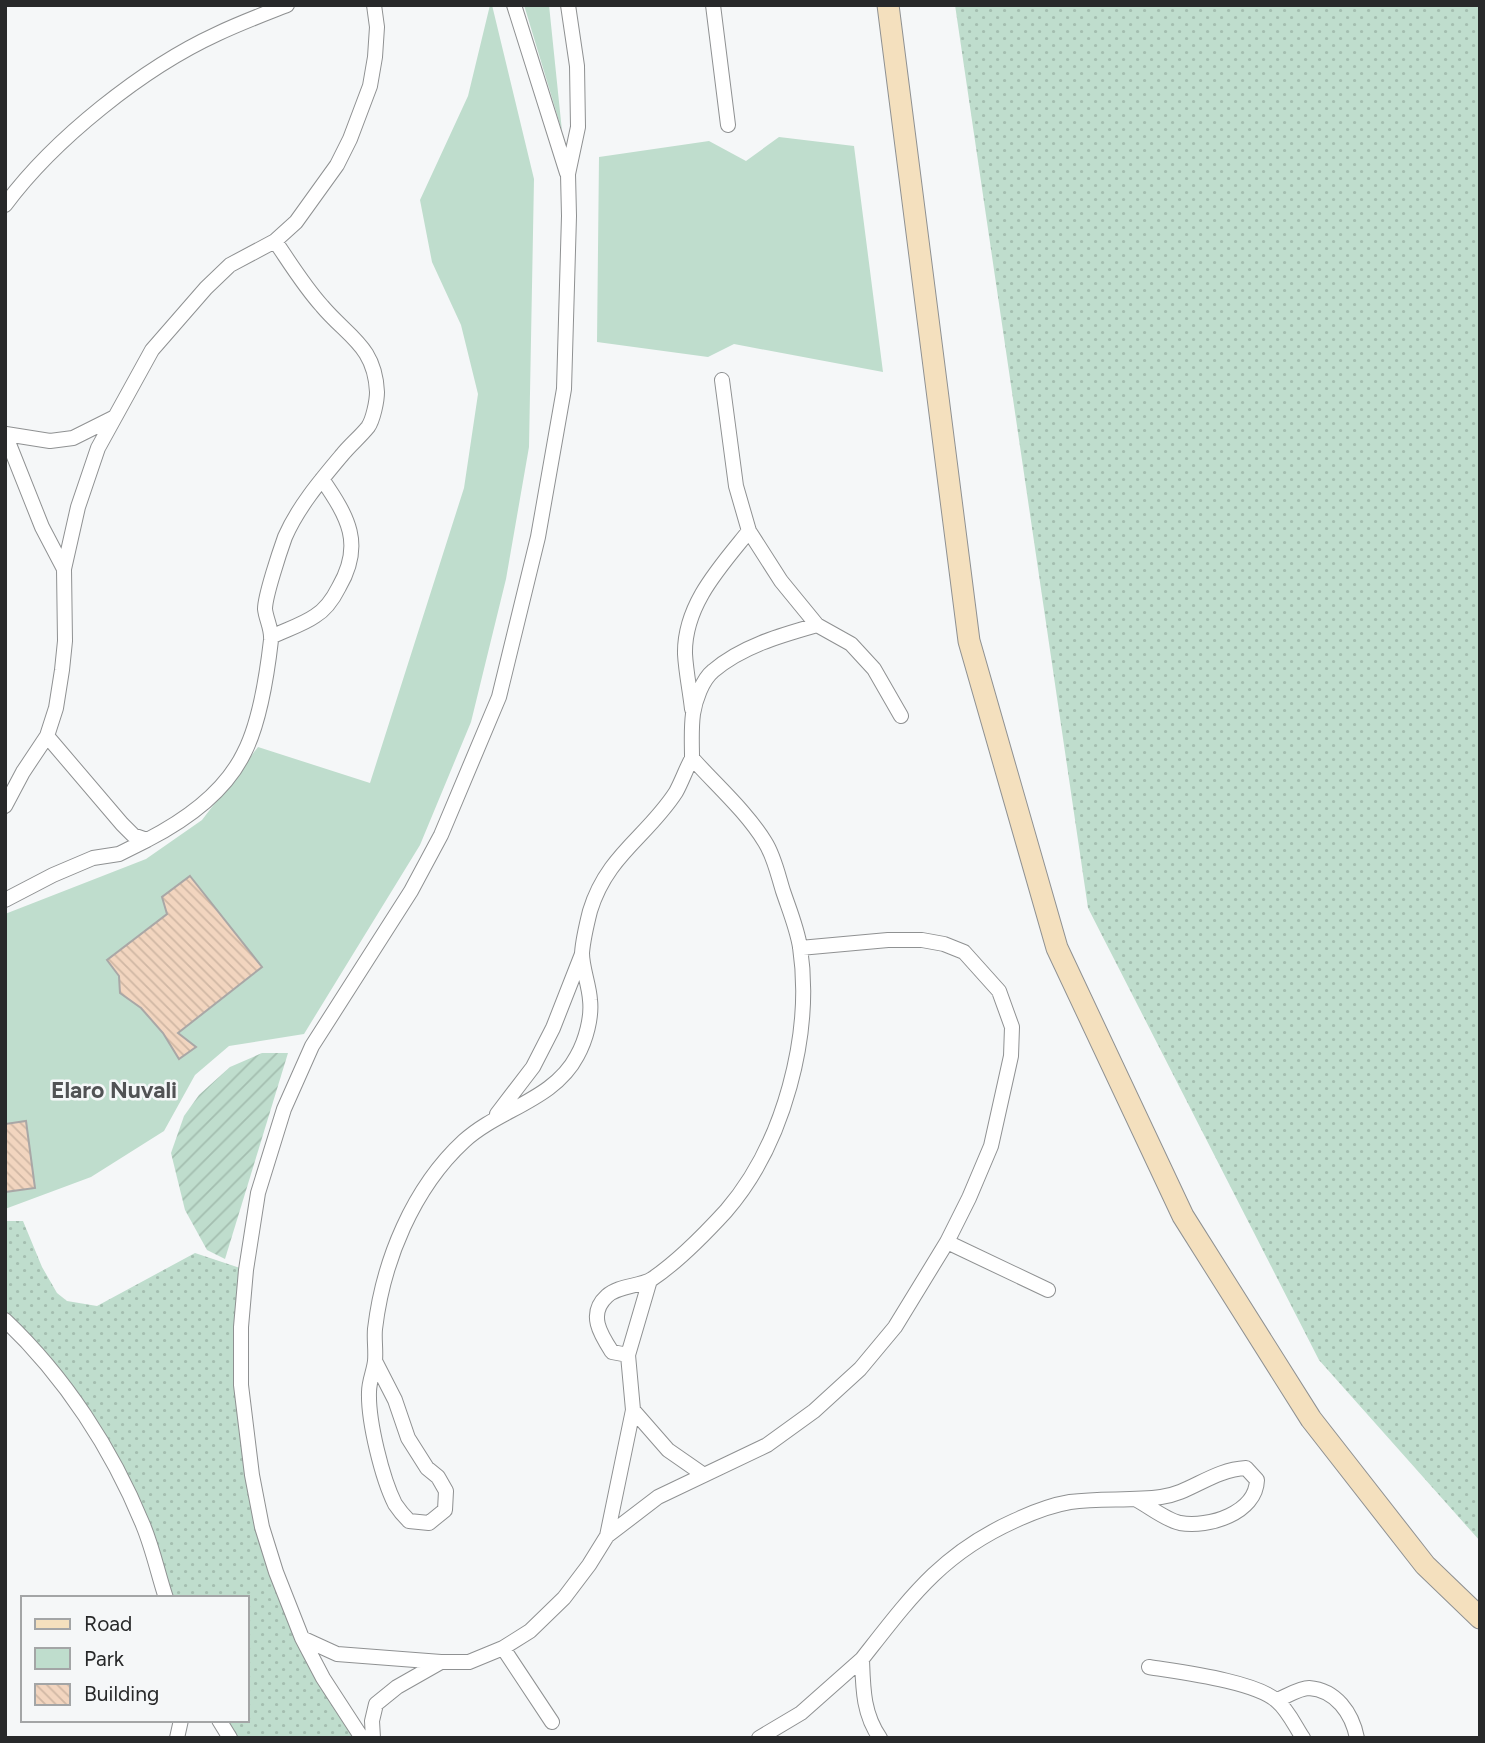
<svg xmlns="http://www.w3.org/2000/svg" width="1485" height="1743" viewBox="0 0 1485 1743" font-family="Figtree,sans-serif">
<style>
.grass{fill:url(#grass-dots)}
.park{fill:#bfddcd}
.garden{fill:url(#garden-furrows)}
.building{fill:url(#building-back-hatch);stroke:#a9a7a6;stroke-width:2}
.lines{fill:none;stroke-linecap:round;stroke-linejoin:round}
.street-casing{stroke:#8f9192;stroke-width:16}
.secondary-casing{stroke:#8f9192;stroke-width:23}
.street{stroke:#fff;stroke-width:14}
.secondary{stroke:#f4e0be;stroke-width:21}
.labels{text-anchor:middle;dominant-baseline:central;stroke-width:5;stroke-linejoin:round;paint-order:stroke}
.neighbourhood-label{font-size:23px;font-weight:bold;fill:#515254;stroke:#f5f7f8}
</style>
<defs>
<pattern id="grass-dots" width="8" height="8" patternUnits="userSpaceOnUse" patternTransform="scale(1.75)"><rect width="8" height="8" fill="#bfddcd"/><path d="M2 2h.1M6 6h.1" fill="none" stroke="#a4beb0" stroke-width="1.8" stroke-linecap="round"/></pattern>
<pattern id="garden-furrows" width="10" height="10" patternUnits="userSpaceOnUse" patternTransform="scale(1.75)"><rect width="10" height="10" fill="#bfddcd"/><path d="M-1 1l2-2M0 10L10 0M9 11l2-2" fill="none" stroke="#a4beb0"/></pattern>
<pattern id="building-back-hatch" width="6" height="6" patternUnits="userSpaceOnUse" patternTransform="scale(1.75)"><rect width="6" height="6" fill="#f2d5bf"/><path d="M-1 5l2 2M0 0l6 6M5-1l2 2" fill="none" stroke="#d0b7a4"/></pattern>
</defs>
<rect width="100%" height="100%" fill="#f5f7f8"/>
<path class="grass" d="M955,5H1480V1541L1319,1360L1088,908Z
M5,1221H23L42,1267L57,1293L67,1301L97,1306L195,1253L246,1270L241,1327L252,1475L295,1623L362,1738H230L219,1720H247V1598H166L103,1441L5,1320Z"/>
<path class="park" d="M490,5H492L534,179L529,447L506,579L471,722L420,845L304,1034L229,1046L195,1075L164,1131L91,1177L5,1209V914L146,859L202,820L258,747L370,783L464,488L478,394L461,325L432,262L420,200L468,96Z
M524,5H549L562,131Z
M779,137L854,146L883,372L734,344L708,357L597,342L599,157L709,141L746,161Z"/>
<path class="garden" d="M262,1053H288L225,1259L207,1250L185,1210L171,1153L184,1116L199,1095L230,1067Z"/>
<path class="building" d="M190,876L262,967L178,1033L196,1047L179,1059L163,1033L141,1008L120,993L119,976L107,960L167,914L162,897Z
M26,1121L35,1188L5,1192V1124Z"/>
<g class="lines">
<defs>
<path id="street" d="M514,5L567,173
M713,5L728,125
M5,205C54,139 143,68 217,34C240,23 264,14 287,5
M722,380L736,486L749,531L781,581L817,625L851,644L874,669L901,716
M5,434L42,527L64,569
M6,434L50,441L73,438L113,418
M271,637C285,630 302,625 315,616C325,610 334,597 339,587C364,544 348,517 322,479
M692,709C690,691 686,672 685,654C684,605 720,567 749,531
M47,736L56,708L62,670L65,641L64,569L78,507L98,448L152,350L206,288L230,265L275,241L296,222L337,165L350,139L370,86L375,57L377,27L374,5
M692,758C692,744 691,729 693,714C695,701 702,680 713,671C742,646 782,635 817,625
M5,806L23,772L47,736L122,824L133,835L147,840L119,854L93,858L53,875L5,900
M147,840C184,821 225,792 244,753C260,722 267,675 271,640C272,629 266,619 265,609C265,596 280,551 285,537C298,507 321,480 342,455C350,445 360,437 368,427C373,420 377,401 377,392C375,346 348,337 322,306C304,286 290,263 275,241
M497,1114L533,1067L553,1028L582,954
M947,1242L1048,1290
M5,1320C65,1377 112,1449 143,1525C153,1549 158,1574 166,1598
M375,1361L395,1400L408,1438L427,1468L438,1477L446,1491L445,1510L429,1523L409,1521C404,1516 399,1510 395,1504C382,1478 368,1421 369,1392C369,1381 374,1371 375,1361C376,1350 374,1339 375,1329C383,1261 413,1188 464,1141C499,1109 554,1100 577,1056C586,1040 592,1017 590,1000C589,984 582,968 582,953C583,940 587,923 590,911C607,855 647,837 676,792C682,781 686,769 692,758C716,785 746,811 765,842C774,856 778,875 783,891C789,909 797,928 800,947C813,1034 784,1144 726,1211C704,1235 679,1261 652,1279C639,1287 619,1285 607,1296C587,1314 601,1335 612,1352L628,1355
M633,1410L668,1450L704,1475
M607,1536L633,1410L628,1355L650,1280
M302,1638L337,1654L441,1662
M503,1648L552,1722
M862,1659C910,1598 941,1554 1014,1521C1031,1513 1052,1505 1070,1502C1101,1498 1131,1501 1161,1497C1191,1493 1212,1470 1246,1468L1257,1480C1256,1513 1209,1528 1180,1523C1166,1520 1150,1507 1137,1500
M1149,1667C1179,1672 1255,1681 1277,1701C1288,1710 1295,1726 1303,1738
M1277,1700C1286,1697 1299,1688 1309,1688C1336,1690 1352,1713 1357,1738
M219,1720L230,1738
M177,1738L181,1720
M362,1738L323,1678L302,1638L276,1572L262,1527L252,1475L241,1385V1327L246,1270L258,1193L284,1109L312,1046L411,891L441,835L499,697L538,537L564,389L569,216L568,174L578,127L577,66L568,5
M373,1738L372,1721L376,1704L397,1687L441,1662H469L503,1648L530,1631L564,1598L589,1565L607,1536L658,1497L767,1445L814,1411L860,1369L895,1327L947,1242L969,1198L991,1146L1011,1056L1012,1027L999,991L964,952L944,944L922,940H888L800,948
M759,1738L801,1713L862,1659C863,1688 863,1714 880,1738"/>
<path id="secondary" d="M888,5L969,641L1057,948L1183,1216L1311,1419L1425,1565L1480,1618"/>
</defs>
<use href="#street" class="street-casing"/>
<use href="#secondary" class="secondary-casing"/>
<use href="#street" class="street"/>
<use href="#secondary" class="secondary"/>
</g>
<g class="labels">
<g class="neighbourhood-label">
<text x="114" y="1090">Elaro Nuvali</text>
</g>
</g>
<rect width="1485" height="1743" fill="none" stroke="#28292a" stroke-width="14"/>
<rect x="21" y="1596" width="228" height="126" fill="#f5f7f8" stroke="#a3a5a6" stroke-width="2"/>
<rect x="35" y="1619" width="35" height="10" fill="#f4e0be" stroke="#a3a5a6" stroke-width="2"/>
<text x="84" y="1631" font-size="21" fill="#28292a">Road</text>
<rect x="35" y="1648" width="35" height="21" fill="#bfddcd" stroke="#a3a5a6" stroke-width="2"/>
<text x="84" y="1666" font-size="21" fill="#28292a">Park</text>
<rect x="35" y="1684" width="35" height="21" fill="url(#building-back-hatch)" stroke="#a3a5a6" stroke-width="2"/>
<text x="84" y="1701" font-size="21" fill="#28292a">Building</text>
</svg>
